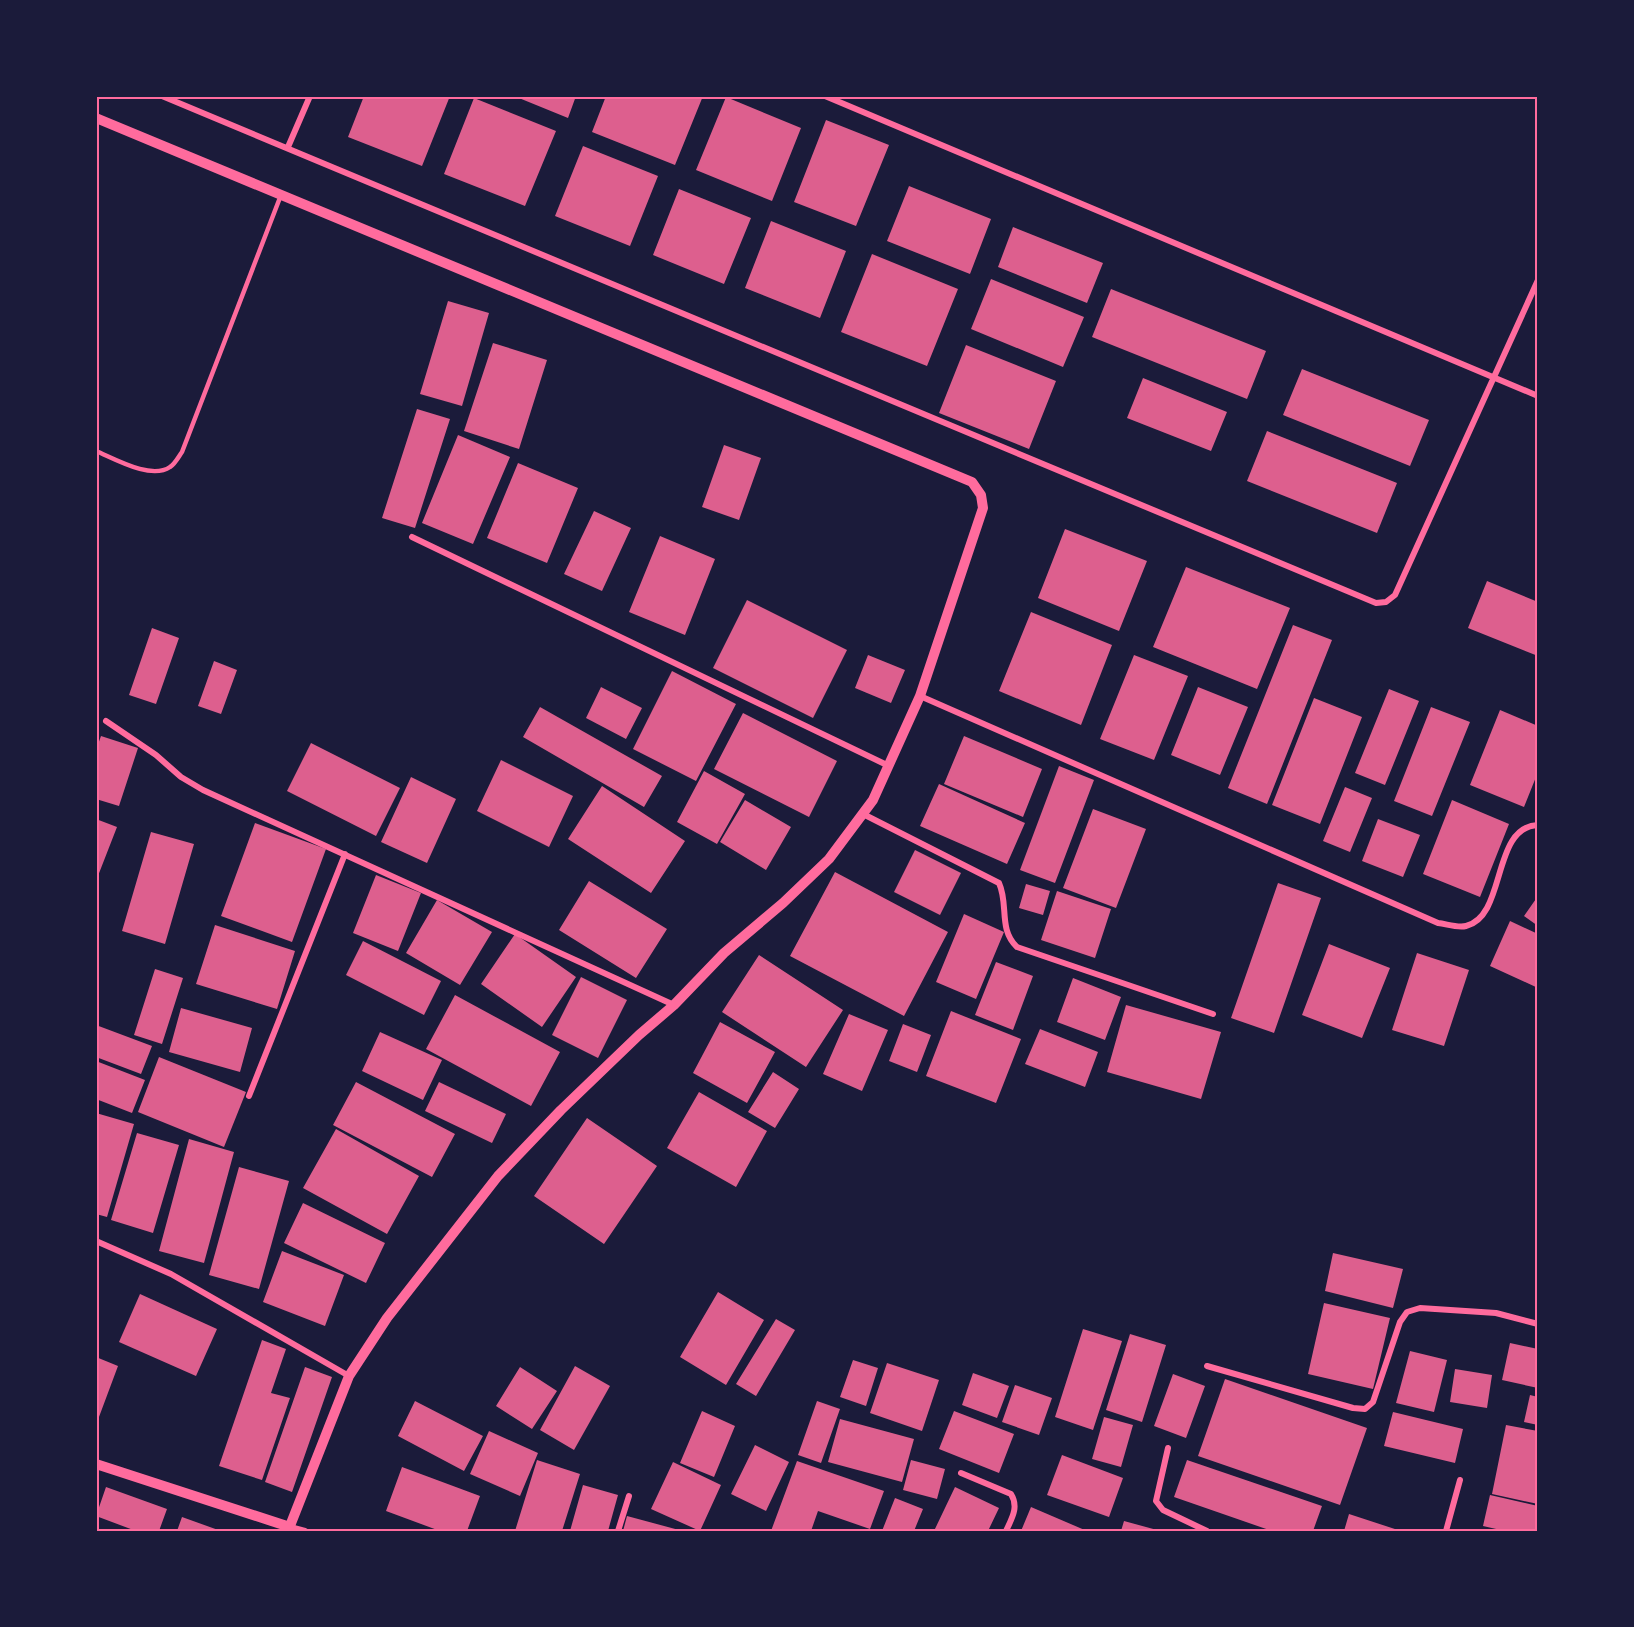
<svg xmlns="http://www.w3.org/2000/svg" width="1634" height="1627" viewBox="0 0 1634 1627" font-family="'Fira Sans',sans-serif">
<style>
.building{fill:#dd5f8e}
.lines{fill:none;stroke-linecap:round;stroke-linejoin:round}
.service{stroke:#ff6b9d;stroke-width:4.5}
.minor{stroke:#ff6b9d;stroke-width:6}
.tertiary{stroke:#ff6b9d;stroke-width:10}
.neatline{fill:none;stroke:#ff6b9d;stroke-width:2}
</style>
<rect width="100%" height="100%" fill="#1b1b3a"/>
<path class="building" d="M364,96H450L422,166L348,137Z
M514,96H576L568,118Z
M606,96H703L675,165L592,132Z
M726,97L801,128L772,201L696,170Z
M474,98L556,131L525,206L444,174Z
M826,120L889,145L856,226L794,202Z
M583,146L658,176L630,246L555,216Z
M909,186L991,219L970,274L887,241Z
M679,189L751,218L724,284L653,255Z
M771,221L846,251L820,318L745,288Z
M1013,227L1103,263L1087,303L998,267Z
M872,254L958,289L927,366L841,332Z
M991,279L1084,317L1063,367L971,329Z
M1111,289L1266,351L1247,399L1092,337Z
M448,301L489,313L462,406L420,394Z
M493,343L547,360L519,449L464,431Z
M966,345L1056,381L1029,449L939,413Z
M1302,369L1429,420L1410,466L1283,415Z
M1143,378L1227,412L1211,451L1127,418Z
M417,409L450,419L415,528L382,518Z
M1267,431L1397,483L1377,533L1247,481Z
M458,435L510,457L473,544L422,523Z
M724,445L761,458L739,520L702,507Z
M518,463L578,488L547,563L487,538Z
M594,511L631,528L602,591L564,574Z
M1065,529L1147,561L1119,631L1038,598Z
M660,536L715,559L685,635L629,612Z
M1186,567L1290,608L1257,689L1153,647Z
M1487,581L1538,602V656L1468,628Z
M747,600L847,650L813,718L713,668Z
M1031,612L1112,645L1081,725L999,691Z
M1293,625L1332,640L1267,804L1228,788Z
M152,628L179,638L156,704L129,695Z
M868,655L905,670L891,703L855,688Z
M1134,655L1188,676L1154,760L1100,739Z
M214,661L237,670L221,714L198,706Z
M672,671L736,704L696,781L633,749Z
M601,687L642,708L626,739L586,718Z
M1198,687L1248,707L1220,775L1171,755Z
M1389,689L1419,701L1385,785L1355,773Z
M1314,698L1362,717L1320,824L1272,805Z
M540,707L662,776L644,807L523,737Z
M1431,707L1470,722L1432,816L1394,801Z
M1500,710L1538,726V772L1524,807L1470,785Z
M743,713L837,761L809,817L714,769Z
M101,736L138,748L119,806L96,799V750Z
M964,736L1042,769L1023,817L944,784Z
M311,743L400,788L376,836L287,791Z
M501,760L573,796L549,847L477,811Z
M1059,766L1094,780L1055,883L1020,870Z
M704,771L745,794L717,844L677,822Z
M411,777L456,799L427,863L381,842Z
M939,784L1025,823L1007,864L920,826Z
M602,786L685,841L651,893L568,839Z
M1345,787L1372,798L1350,852L1323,841Z
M745,800L791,827L766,870L720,842Z
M1452,800L1509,824L1480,897L1423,874Z
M1093,809L1146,829L1116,908L1063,888Z
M96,819L117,827L96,881Z
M1378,819L1420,835L1403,877L1362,861Z
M255,823L326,849L292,942L221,916Z
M151,832L194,844L165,944L122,931Z
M915,850L961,873L940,915L894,892Z
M835,872L948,932L904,1016L790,956Z
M376,875L421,893L398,951L353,933Z
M589,881L667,929L636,978L559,930Z
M1278,883L1321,898L1274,1033L1231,1018Z
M1026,884L1050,891L1043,915L1019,908Z
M1057,891L1111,909L1095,958L1041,940Z
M1538,896V926L1524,916Z
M437,900L492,932L460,985L406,953Z
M964,914L1004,932L976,999L936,982Z
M1510,921L1538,934V988L1490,966Z
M215,925L295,951L277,1009L196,984Z
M515,934L576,977L542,1027L481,984Z
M363,941L441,981L424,1015L346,975Z
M1329,944L1390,968L1362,1038L1302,1015Z
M1417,953L1469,970L1444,1046L1392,1030Z
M759,955L843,1010L806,1067L722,1012Z
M996,962L1033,976L1013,1030L975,1015Z
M155,969L183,978L162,1044L134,1035Z
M581,977L627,1000L598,1058L552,1035Z
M1073,978L1121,997L1105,1040L1057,1022Z
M455,995L560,1052L531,1106L426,1049Z
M1126,1005L1221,1032L1201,1099L1107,1072Z
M181,1008L252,1028L240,1072L169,1052Z
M951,1011L1021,1039L996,1103L926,1076Z
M849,1014L888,1030L862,1091L823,1074Z
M720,1022L775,1052L747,1103L693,1073Z
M903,1024L931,1035L917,1072L889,1061Z
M96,1025L152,1046L141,1074L96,1057Z
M1040,1029L1098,1052L1085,1087L1025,1064Z
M380,1032L442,1060L423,1100L362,1071Z
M159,1057L246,1092L224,1147L138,1112Z
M96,1061L145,1080L132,1113L96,1099Z
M773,1072L799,1089L775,1128L748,1112Z
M356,1082L455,1134L432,1177L333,1125Z
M439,1082L506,1114L492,1143L425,1111Z
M699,1092L767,1131L736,1187L667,1148Z
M96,1113L134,1124L107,1217L96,1214Z
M587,1118L657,1166L604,1244L534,1196Z
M336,1129L419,1176L387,1234L303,1188Z
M137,1133L179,1145L153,1233L111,1220Z
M189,1139L234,1152L204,1263L159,1251Z
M239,1167L289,1181L259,1289L209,1275Z
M303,1203L385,1243L366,1283L284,1243Z
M282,1251L344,1275L325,1326L263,1302Z
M1333,1253L1403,1269L1393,1308L1325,1291Z
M718,1292L764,1320L726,1385L680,1357Z
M140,1294L217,1329L196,1376L119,1342Z
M1324,1303L1390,1318L1373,1389L1308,1374Z
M776,1319L795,1330L756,1396L736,1384Z
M1083,1329L1122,1341L1093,1430L1055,1417Z
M1130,1334L1166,1345L1142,1422L1106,1410Z
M262,1340L286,1349L271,1393L290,1398L262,1480L219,1466Z
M1510,1343L1538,1349V1388L1502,1380Z
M1410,1351L1447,1360L1434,1412L1396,1403Z
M96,1357L118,1366L96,1425Z
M853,1360L878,1368L866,1406L840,1397Z
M887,1363L939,1380L922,1431L870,1413Z
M575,1366L610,1386L574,1450L540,1430Z
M305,1367L332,1377L292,1492L265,1482Z
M520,1367L557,1391L532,1429L496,1406Z
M1455,1369L1492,1375L1487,1408L1450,1402Z
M973,1373L1009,1386L997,1418L962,1405Z
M1173,1374L1205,1386L1186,1438L1154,1426Z
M1225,1379L1367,1428L1340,1505L1198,1456Z
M1015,1385L1052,1398L1039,1435L1002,1422Z
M1530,1395L1538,1397V1425L1524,1422Z
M415,1401L483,1436L464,1471L398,1436Z
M817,1401L840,1409L821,1463L798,1455Z
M702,1411L735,1426L714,1477L680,1463Z
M954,1411L1014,1434L999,1473L939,1449Z
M1393,1412L1463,1429L1455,1463L1384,1446Z
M1104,1417L1133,1425L1121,1467L1092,1459Z
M840,1419L914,1439L902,1482L828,1462Z
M1506,1425L1538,1431V1504L1492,1494Z
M489,1431L538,1453L520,1496L470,1474Z
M755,1445L789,1462L766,1511L731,1494Z
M1062,1455L1123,1478L1109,1517L1047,1495Z
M537,1460L580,1474L562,1531H515Z
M911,1460L945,1469L937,1499L903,1490Z
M1187,1460L1322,1506L1313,1531H1272L1174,1497Z
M797,1461L884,1491L870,1529L818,1511L811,1531H771Z
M673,1462L721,1485L700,1531L651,1509Z
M402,1467L480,1496L467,1531H440L386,1511Z
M583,1485L618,1495L608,1531H570Z
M106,1487L167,1509L159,1531H136L96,1516Z
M955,1487L999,1508L988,1531H934Z
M1490,1495L1538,1506V1531H1505L1483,1526Z
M895,1498L923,1509L914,1531H882Z
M1031,1507L1087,1531H1021Z
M1349,1514L1401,1531H1344Z
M627,1516L679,1530V1531H623Z
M182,1517L221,1531H177Z
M1124,1521L1157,1530V1531H1121Z"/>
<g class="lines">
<path class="service" d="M96,451C115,459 151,480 170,467C175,464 179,456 182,452L281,195"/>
<path class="minor" d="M162,96L1376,603L1386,602L1395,595L1538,280
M825,96L1538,396
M288,147L310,96
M412,537L889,766
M920,696L1438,923C1447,924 1457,928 1466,926C1507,916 1491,827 1538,825
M106,721L156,755L181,777L203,790L674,1005
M863,814L999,883C1009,905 998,929 1017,947L1213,1014
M249,1096L345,854
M96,1241L171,1274L349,1376
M1207,1366L1353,1408L1365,1409L1373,1402L1400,1322L1407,1312L1420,1308L1496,1313L1538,1324
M1168,1448L1156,1501L1163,1510L1207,1531
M961,1473L1011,1494C1019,1507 1012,1518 1006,1531
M290,1527L305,1531
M618,1531L629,1496
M1446,1531L1460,1480"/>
<path class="tertiary" d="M96,118L972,482L981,495L983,508L920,696L873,800L829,859L783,903L724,953L674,1005L639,1035L561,1110L498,1176L387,1318L349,1376L288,1531
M96,1464L290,1527"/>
</g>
<rect width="1634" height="1627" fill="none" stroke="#1b1b3a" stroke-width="195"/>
<rect x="98" y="98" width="1438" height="1432" class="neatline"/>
</svg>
